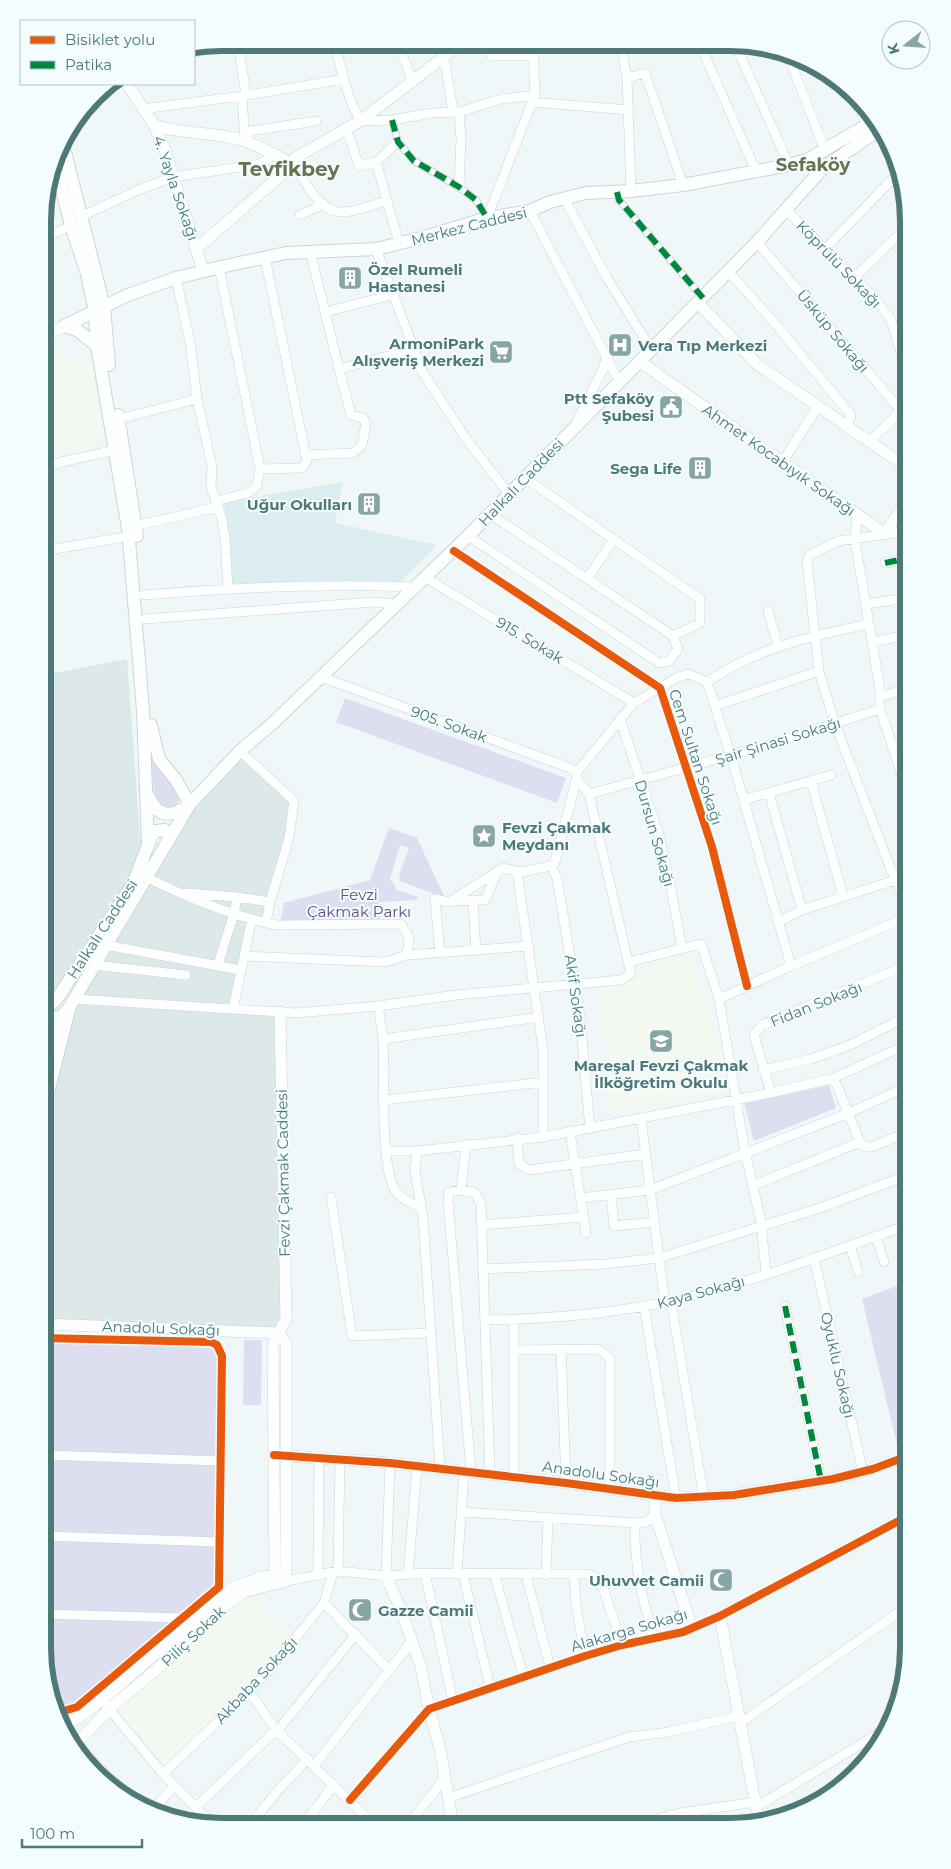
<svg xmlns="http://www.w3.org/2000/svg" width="951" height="1869" viewBox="0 0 951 1869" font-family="Montserrat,sans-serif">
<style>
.residential{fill:#dcedf0}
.industrial{fill:#dde8ea}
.education{fill:#f3f9f0}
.green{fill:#dedef1}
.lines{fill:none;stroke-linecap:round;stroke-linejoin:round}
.pedestrian-casing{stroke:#cbd5d7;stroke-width:8}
.minor-casing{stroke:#cbd5d7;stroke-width:10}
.tertiary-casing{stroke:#cbd5d7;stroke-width:12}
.secondary-casing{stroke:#cbd6d7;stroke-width:14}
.pedestrian{stroke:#fdfefe;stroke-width:6}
.minor{stroke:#fdfefe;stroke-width:9}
.tertiary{stroke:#fdfefe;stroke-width:11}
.secondary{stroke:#fdfefe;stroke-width:12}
.quiet{stroke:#00873e;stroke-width:6;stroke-dasharray:12 6;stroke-linecap:butt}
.cycleway-casing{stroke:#f3fcff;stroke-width:11}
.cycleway{stroke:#e8590c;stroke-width:8}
.labels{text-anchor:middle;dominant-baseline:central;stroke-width:4;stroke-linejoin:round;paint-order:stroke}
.street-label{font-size:15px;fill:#4e7977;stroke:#f3fcff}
.poi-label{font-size:15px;font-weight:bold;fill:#4e7977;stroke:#f3fcff;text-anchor:end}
.park-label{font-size:15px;fill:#5f4b8b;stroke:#f3fcff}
.quarter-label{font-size:18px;font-weight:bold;fill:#68724f;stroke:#f3fcff}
.district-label{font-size:20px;font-weight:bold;fill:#68724f;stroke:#f3fcff}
.rim{fill:none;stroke:#4e7977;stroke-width:6}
</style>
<rect width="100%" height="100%" fill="#f0f7f9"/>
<path class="residential" d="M343,482L335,523L437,545L400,582L231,584L230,547L224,502Z"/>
<path class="industrial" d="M127,659L140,837L148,842L143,861L43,1011L44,675Z
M242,754L294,801L266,923L253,919L233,1009L280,1012L286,1319L278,1333L43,1320V1134L73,1013L186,817Z"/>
<path class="education" d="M56,349L64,360L72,358L75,364L89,360L104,435L82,446L44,458V354Z
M689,955L695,966L730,1083L723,1092L609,1110L600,985L632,975L639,976L654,973V962Z
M254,1597L292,1638L251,1686L166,1765L115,1706L230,1607Z"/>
<path class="green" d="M345,698L566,778L557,803L336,722Z
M150,752L168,777L180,799L175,807L168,809L157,804L154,794Z
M389,828L417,838L445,898L400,881L399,876L409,848L400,845L390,879L397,890L418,897L417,900L379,902L380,922L280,923L284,903L370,880Z
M829,1085L836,1108L754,1141L744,1103Z
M897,1286H904L908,1297V1449L899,1453L862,1299Z
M244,1340H262L261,1405H243Z
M47,1341L214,1348L218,1357L216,1458L43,1453V1343Z
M43,1458L216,1464L215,1540L43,1534Z
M43,1539L215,1544V1585L179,1615L43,1611Z
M43,1616L173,1621L75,1703L54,1709L43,1648Z"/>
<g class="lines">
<defs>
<path id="pedestrian" d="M392,120L398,142L414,161L459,187L476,200L487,218
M617,192L619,200L703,298"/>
<path id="minor" d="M238,43L246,95
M398,44L413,82
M621,45L627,78L645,73L683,185
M700,45L757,173
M736,46L789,165
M194,52L251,43
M492,56H534
M444,58L453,111
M789,58L825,150
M627,78L631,191
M344,79L350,99L360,121L392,120L432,113L459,112L501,99L535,95
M848,87L867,125
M242,96L245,141
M532,102L629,110
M142,109L242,96L344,79L334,43
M459,112L461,138L459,187
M347,131L359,166L376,162
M245,141L251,131L316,121
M376,162L399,243
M376,162L398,142
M294,164C304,180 319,212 341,212C355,212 372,205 386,201
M564,198L607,278L651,349
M530,211L619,381
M787,211L877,301L891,320L908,376
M300,215L324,204
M80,217L138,190L173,177L260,164L273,155
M487,218L535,95L533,44
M44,238L71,226
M757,242L908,419
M376,249L423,373L467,440L509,494
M825,249L900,171
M310,251L339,369L414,349
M728,271L772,320L851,415L847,428
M855,277L908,226
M176,278L190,343L197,399L212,466L211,487L222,519L225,538L228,588
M325,312L392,295
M119,419L197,399
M577,421L604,367L606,356
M869,442L901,411
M306,455L353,453L362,445L366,423L363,418L351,415L339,369
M782,463L818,406
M44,466L115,450
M260,469L302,468L307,461L265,258
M525,478L700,599V623L673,636
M215,501L248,493L257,486L260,469L219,267
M857,516L855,540L880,689V709L908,793
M130,527L217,507
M468,536L659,663L669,661L678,649L673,636L490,514
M44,551L129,536
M454,551L660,688L712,847L747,986
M885,563L908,558
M426,578L634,703
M587,579L614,539
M143,595C234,587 325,584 416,587
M865,604L908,598
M768,611L778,646
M144,619L374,602L397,604
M872,642L908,635
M321,677L570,768L576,773
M707,682C762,646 805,638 868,624
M880,697L908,688
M715,706L819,671
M620,719L659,835L671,888L682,949
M907,732L908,731
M576,773L634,703L678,677L689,674L707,682L731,756L791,966
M811,781L843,896
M769,793L802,910
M589,794L765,746L880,709
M743,800L831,775
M551,866L557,878L580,1016L590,1129
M517,872L543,1050V1137
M146,877C188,898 231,916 277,925L401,924L409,938L407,955L385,962L244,956
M187,893L237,897L270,902L289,838L294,801L240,751
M451,901L485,900L498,870
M473,901L476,951
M908,907L892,872L835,724L819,671L807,562L810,555L838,541L908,531
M778,922L802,910L908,876
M266,923L270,902
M105,945L241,970
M440,953L435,899L449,902L503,868L521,872L551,866L555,862L577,777
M407,955L529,946
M629,962L701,944L719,999L745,1151L761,1222L766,1273
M218,964L234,914L237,897
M93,965L186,975
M74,999L296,1013L378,1006C380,1017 382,1029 383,1040C385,1071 379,1172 397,1193C403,1200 412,1204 420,1207
M719,999L791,966L908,917
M378,1006L456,995L621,980L631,974L589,794L577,780
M233,1009L252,919
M383,1039L539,1017
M763,1070L811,1059L850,1045L908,1016
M834,1078L860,1142L865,1147H871L908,1132
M771,1093L754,1035L762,1025L908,965
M385,1100L544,1082
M641,1119L665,1303
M570,1132L586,1233
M517,1138L519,1164L529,1170L646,1154
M386,1151H417L543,1137L771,1093L834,1078L908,1044
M417,1151L415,1172L423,1217L440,1468
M752,1186L860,1142
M461,1190L466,1144
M611,1194L614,1226L654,1222
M331,1197L352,1336L431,1333
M580,1198L650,1190L849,1113L908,1086
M481,1225L583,1217
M876,1236L884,1262
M850,1245L858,1272
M814,1258L863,1472
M482,1269L605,1264L659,1258L820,1208L908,1175
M671,1301L704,1498
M644,1306L676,1498
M785,1306L821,1481
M486,1320C545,1319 612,1314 670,1301C751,1284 830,1252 908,1225
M514,1320V1477
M43,1338L211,1342L217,1345L222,1356L219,1587L77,1707L57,1713
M561,1349L566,1483
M514,1350L598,1349L610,1358V1488
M43,1455L221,1461
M319,1458L318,1575L338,1571L386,1576L425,1573L588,1574L600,1579L622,1645
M471,1472L448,1201L449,1192L461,1190L475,1193L481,1204L490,1474
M462,1512L635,1523L646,1522L655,1515
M635,1523C634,1567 642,1597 654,1639
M43,1536L219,1542
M338,1571L340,1459
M425,1573L453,1701
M494,1573L523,1676
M457,1574L464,1472
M463,1574L490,1687
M408,1575L417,1467
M526,1575L550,1667
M546,1575L548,1518
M574,1575L576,1604L585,1656
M386,1576L390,1463
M286,1581L318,1575
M324,1603L389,1670
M43,1614L182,1618
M249,1691L276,1730L364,1815L379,1825
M105,1704L163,1774L213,1825
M739,1724L908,1606
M278,1730L356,1634
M82,1750L133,1801
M314,1766L412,1641
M163,1774L249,1691L270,1669L324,1603L333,1573
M448,1798L629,1737L669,1732L738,1716
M350,1800L429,1709L585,1656L622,1645L683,1632L720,1616L908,1516
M196,1807L276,1730
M756,1807L888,1728
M151,1812L174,1786
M250,1825L281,1787L308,1759
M304,1825L334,1784
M356,1825L364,1815
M407,1826L445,1778
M631,1826L680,1813L755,1802"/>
<path id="tertiary" d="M127,84L154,125L165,150L203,271
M154,125C181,134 206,132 234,138C255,142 274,156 294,164
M196,249L294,164L295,158L360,121L461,44
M698,303L758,365L908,468
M44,336L64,326
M639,361L885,534L908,498
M43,1324L278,1333L286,1343V1581L243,1592L223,1607L157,1669L109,1709L77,1743
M274,1455L390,1463L566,1483L676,1498L734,1495L833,1479L873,1469L908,1456
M655,1496V1515L692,1628
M386,1576L401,1610L421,1667L429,1709L440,1749L453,1826
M275,1583L273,1344L286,1319L280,1012
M720,1616L759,1822
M64,1724L78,1718L102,1700L230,1589L261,1577L280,1575"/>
<path id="secondary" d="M62,140L104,307L109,365
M55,162L71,226L86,270L95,311L97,346L128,528L143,710L148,842
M64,326L128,295L176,278L225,266L286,253L376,249L425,237L487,218L530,211L550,202L586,193L631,191L683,185L789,165L807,160L872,122
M64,326L77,330L97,346
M118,415L137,536
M151,725L159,759L176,780L190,804
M149,797C157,817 171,818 187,806
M43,1011L56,1000L133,884L152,835L156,831L165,830L170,837
M43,1027L55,1023L69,1008L190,804L240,751L273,723L468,536L757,242L822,169L877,131
M43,1066L55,1017
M43,1112L69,1010"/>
</defs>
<use href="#pedestrian" class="pedestrian-casing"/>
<use href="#minor" class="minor-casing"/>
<use href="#tertiary" class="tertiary-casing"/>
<use href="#secondary" class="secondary-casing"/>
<use href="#pedestrian" class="pedestrian"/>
<use href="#minor" class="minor"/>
<use href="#tertiary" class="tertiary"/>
<use href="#secondary" class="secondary"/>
<path class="quiet" d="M392,120L398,142L414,161L459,187L476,200L487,218
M617,192L619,200L703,298
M885,563L908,558
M785,1306L821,1481"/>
<defs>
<path id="cycleway" d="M454,551L660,688L712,847L747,986
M43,1338L211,1342L217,1345L222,1356L219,1587L77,1707L57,1713
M274,1455L390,1463L566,1483L676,1498L734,1495L833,1479L873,1469L908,1456
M350,1800L429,1709L585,1656L622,1645L683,1632L720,1616L908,1516"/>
</defs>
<use href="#cycleway" class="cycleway-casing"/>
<use href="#cycleway" class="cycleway"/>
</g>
<defs>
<symbol id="building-square" viewBox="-11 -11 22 22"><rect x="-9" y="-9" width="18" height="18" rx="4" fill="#87a5a4" stroke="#f3fcff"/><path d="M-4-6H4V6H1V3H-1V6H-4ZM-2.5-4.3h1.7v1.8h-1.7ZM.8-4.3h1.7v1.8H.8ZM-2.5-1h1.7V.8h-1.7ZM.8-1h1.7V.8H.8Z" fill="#fff"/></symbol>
<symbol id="hospital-square" viewBox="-11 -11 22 22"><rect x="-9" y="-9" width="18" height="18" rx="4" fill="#87a5a4" stroke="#f3fcff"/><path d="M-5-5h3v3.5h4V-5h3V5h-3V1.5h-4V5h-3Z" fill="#fff"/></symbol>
<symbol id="supermarket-square" viewBox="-11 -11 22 22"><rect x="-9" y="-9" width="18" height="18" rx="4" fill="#87a5a4" stroke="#f3fcff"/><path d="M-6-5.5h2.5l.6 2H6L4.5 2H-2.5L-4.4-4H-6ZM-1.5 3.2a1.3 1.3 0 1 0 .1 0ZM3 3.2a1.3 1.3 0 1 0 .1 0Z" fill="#fff"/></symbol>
<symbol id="civic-square" viewBox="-11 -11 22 22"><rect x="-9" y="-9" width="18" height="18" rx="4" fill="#87a5a4" stroke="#f3fcff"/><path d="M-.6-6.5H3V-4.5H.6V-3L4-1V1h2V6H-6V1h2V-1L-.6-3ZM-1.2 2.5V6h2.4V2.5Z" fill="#fff"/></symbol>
<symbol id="sight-square" viewBox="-11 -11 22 22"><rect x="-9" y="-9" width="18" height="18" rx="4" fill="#87a5a4" stroke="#f3fcff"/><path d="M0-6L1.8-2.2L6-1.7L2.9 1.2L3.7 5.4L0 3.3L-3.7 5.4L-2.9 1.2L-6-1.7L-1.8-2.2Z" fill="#fff"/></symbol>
<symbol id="school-square" viewBox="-11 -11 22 22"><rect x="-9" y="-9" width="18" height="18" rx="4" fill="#87a5a4" stroke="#f3fcff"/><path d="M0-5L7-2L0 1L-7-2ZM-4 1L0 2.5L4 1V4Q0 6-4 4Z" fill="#fff"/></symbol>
<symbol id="mosque-square" viewBox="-11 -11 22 22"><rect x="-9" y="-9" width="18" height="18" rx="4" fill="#87a5a4" stroke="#f3fcff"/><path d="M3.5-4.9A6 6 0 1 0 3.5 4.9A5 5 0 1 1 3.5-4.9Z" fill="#fff"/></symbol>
</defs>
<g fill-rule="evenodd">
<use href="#building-square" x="336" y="264" width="28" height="28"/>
<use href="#hospital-square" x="606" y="331" width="28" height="28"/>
<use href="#supermarket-square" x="487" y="338" width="28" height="28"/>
<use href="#civic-square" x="657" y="393" width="28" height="28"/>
<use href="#building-square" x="686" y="454" width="28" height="28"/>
<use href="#building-square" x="355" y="490" width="28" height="28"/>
<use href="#sight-square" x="470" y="822" width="28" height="28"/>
<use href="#school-square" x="647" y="1027" width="28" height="28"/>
<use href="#mosque-square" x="707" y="1566" width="28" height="28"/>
<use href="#mosque-square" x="346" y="1596" width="28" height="28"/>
</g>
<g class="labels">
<g class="street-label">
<text transform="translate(176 188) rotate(71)">4. Yayla Sokağı</text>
<text transform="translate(469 226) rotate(-14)">Merkez Caddesi</text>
<text transform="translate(839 264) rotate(46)">Köprülü Sokağı</text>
<text transform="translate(833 331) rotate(50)">Üsküp Sokağı</text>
<text transform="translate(779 460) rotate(35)">Ahmet Kocabıyık Sokağı</text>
<text transform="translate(521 482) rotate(-46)">Halkalı Caddesi</text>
<text transform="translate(530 640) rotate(31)">915. Sokak</text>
<text transform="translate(449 724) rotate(20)">905. Sokak</text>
<text transform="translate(778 741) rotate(-17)">Şair Şinasi Sokağı</text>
<text transform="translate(696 757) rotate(72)">Cem Sultan Sokağı</text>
<text transform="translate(655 833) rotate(74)">Dursun Sokağı</text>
<text transform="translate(102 929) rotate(-57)">Halkalı Caddesi</text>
<text transform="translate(576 996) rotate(82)">Akif Sokağı</text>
<text transform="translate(816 1004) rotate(-22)">Fidan Sokağı</text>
<text transform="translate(283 1173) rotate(-91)">Fevzi Çakmak Caddesi</text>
<text transform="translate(701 1292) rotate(-15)">Kaya Sokağı</text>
<text transform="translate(161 1328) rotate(2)">Anadolu Sokağı</text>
<text transform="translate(838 1365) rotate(77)">Oyuklu Sokağı</text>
<text transform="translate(601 1474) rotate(8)">Anadolu Sokağı</text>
<text transform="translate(629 1630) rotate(-16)">Alakarga Sokağı</text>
<text transform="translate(193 1636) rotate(-43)">Piliç Sokak</text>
<text transform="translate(256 1680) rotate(-47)">Akbaba Sokağı</text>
</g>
<g class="poi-label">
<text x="368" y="269" text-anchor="start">Özel Rumeli<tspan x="368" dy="17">Hastanesi</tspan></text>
<text x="484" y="343">ArmoniPark<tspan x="484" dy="17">Alışveriş Merkezi</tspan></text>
<text x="638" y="345" text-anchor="start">Vera Tıp Merkezi</text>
<text x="654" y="398">Ptt Sefaköy<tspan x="654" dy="17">Şubesi</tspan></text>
<text x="682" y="468">Sega Life</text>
<text x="352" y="504">Uğur Okulları</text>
<text x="502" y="827" text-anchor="start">Fevzi Çakmak<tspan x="502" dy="17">Meydanı</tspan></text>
<text x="661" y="1065" text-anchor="middle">Mareşal Fevzi Çakmak<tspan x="661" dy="17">İlköğretim Okulu</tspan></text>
<text x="704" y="1580">Uhuvvet Camii</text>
<text x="378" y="1610" text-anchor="start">Gazze Camii</text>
</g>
<g class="park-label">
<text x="359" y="894">Fevzi<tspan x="359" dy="17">Çakmak Parkı</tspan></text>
</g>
<g class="quarter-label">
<text x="813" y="165">Sefaköy</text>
</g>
<g class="district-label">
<text x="289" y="169">Tevfikbey</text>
</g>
</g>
<path d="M0 0H951V1869H0ZM221 51H730A170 170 0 0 1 900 221V1648A170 170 0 0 1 730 1818H221A170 170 0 0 1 51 1648V221A170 170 0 0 1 221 51Z" fill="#f3fcff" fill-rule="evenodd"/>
<path class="rim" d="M221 51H730A170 170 0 0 1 900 221V1648A170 170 0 0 1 730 1818H221A170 170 0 0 1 51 1648V221A170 170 0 0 1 221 51Z"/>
<rect x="20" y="20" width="175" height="65" fill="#f3fcff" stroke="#b1c8c9"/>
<rect x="30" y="36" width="25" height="8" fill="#e8590c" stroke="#b1c8c9"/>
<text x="65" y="45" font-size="15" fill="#4e7977">Bisiklet yolu</text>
<rect x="30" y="61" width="25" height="8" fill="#00873e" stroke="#b1c8c9"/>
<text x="65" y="70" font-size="15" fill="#4e7977">Patika</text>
<g transform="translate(906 45) rotate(253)"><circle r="24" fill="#f3fcff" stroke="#b1c8c9"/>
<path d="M0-4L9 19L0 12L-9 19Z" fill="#87a5a4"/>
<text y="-8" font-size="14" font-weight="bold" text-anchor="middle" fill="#4e7977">K</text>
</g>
<path d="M22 1839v8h120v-8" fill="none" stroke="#4e7977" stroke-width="2.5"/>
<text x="30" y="1839" font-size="15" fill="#4e7977" stroke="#f3fcff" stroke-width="4" paint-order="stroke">100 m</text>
</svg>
